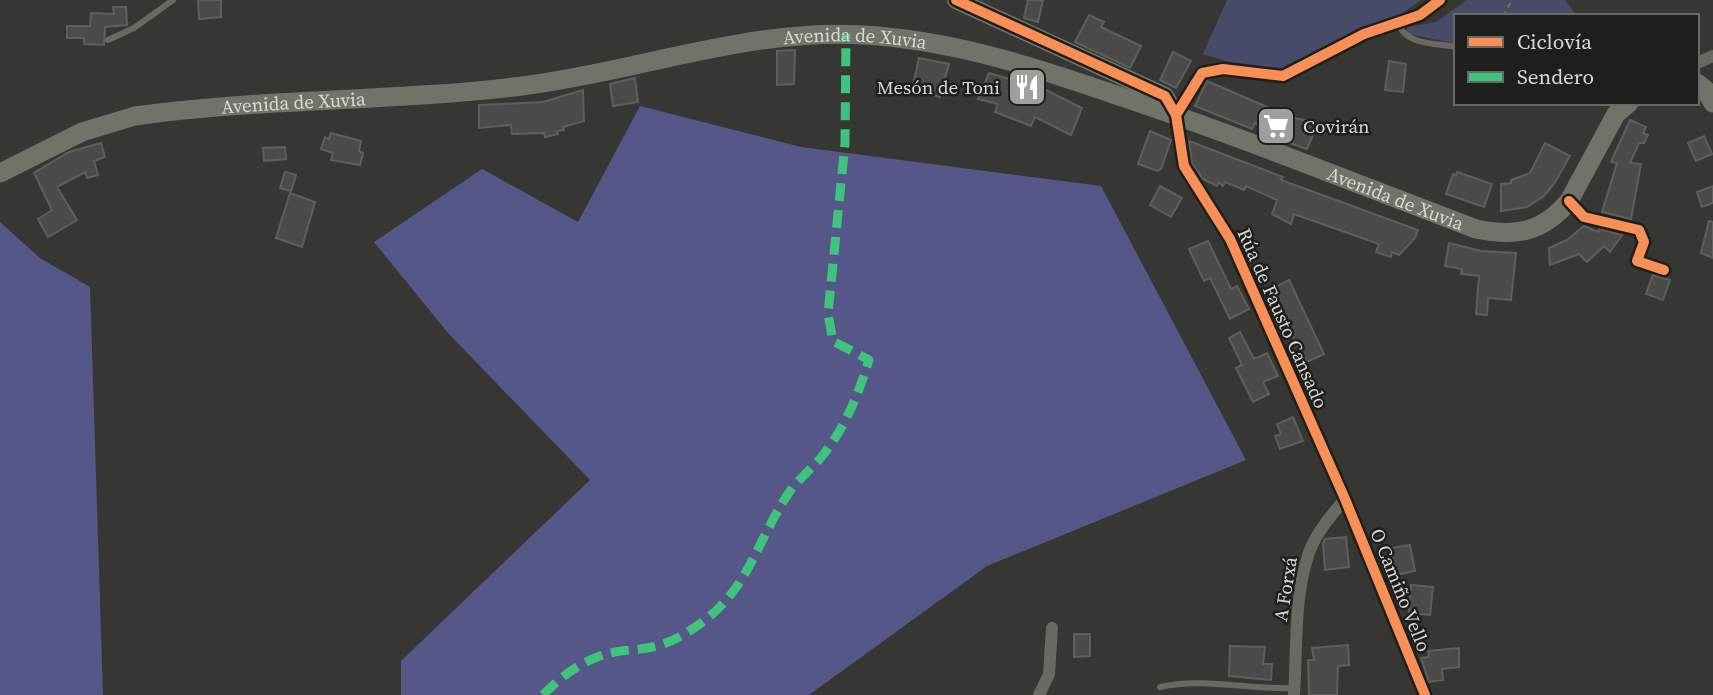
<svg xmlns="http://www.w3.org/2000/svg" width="1713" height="695" viewBox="0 0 1713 695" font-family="'Source Serif 4',serif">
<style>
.green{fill:#484b68}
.forest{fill:#545787}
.building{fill:#4a4b48;stroke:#5e5f5c;stroke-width:2}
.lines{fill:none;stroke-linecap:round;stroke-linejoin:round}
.path{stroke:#6b6c66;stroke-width:2.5;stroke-dasharray:5 5;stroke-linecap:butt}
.lane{stroke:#686961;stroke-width:6}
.street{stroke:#686961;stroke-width:12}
.secondary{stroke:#73746a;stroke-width:18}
.primary{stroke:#727368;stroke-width:19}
.quiet{stroke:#40c37c;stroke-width:9;stroke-dasharray:18 9;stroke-linecap:butt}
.cycleway-casing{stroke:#1e1f1c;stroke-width:15}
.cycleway{stroke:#f78f57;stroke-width:10}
.labels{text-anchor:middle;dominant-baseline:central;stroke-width:5;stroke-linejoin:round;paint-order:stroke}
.street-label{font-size:19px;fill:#d8d9d5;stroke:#1e1f1c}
.poi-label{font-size:19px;fill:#d8d9d5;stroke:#1e1f1c;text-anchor:end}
</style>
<rect width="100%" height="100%" fill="#363733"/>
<path class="green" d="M1227,0H1421L1397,17L1371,25L1285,68L1252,69L1203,54Z
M1467,0H1565L1577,16H1456V44L1406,33L1408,27L1436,22Z"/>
<path class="forest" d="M640,106L801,147L1101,186L1246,460L987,566L809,695H401V661L590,480L448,333L374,242L482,169L578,222Z
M0,222L40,258L90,287L103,695H0Z"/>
<path class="building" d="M198,0H221V17L199,19Z
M1028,0H1043L1038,22L1024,18Z
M113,7H126L127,25L105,27L104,45L84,44V38H67V26H90L91,13L114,14Z
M1089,15L1104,22L1101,27L1141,46L1130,68L1075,42Z
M795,50L794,84L777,85V51Z
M1173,52L1191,61L1176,88L1160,80Z
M919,58L949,64L940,97L912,90Z
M1389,61L1406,64L1403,92L1385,90Z
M989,73L1046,90L1082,108L1071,135L1035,117L1031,126L995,112L998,104L978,99Z
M635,78L638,102L613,106L610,84Z
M1207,81L1290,117L1318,123L1307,149L1281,140L1283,135L1255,123L1252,129L1195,106Z
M583,90L584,121L563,127L564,130L557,131L558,134L545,137L544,133L512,134L511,125L479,128V105L543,102Z
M1630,120L1646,127L1643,133L1648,135L1644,143H1639L1630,163L1641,164L1631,219L1602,212L1617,163L1611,162Z
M1150,131L1171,140L1161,169L1157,171L1138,164Z
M331,133L361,141L359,151L363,153L360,165L331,160L333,153L321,149L325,137L329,139Z
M1704,136L1712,154L1696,161L1688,143Z
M1189,141L1283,177L1281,180L1418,230L1415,238L1399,255L1392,252L1391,257L1376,252L1379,244L1294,214L1291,224L1272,214L1277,200L1246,186L1244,190L1225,182L1223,186L1219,182L1217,186L1203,179L1192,163Z
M101,143L105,157L94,161L98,175L87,178L85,172L57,187L77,220L48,237L38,219L52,210L34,173L69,152Z
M1545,143L1570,156L1554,184L1544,196L1527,207L1501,211V184L1511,183V180L1530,173Z
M285,147L286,159L264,161L263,148Z
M285,172L296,175L291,191L280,188Z
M1457,172L1492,184L1484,207L1446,194L1453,174L1456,176Z
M1160,186L1182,198L1171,217L1150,205Z
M1713,186V203L1702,207L1697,192Z
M290,193L315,202L302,247L276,238Z
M1709,221L1713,222V258L1701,253Z
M1584,226L1598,232L1599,229L1622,235L1610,252L1604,246L1587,262L1579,254L1550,265L1549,248L1567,240Z
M1208,241L1231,289L1237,286L1249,309L1230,319L1210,278L1204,281L1189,249Z
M1449,243L1481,251L1516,253L1511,300L1488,298L1487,315L1476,314L1479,276L1461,274L1462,269L1445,266Z
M1653,275L1670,280L1663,300L1646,294Z
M1289,280L1324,354L1307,362L1267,292Z
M1240,332L1254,359L1267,353L1278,376L1263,382L1269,394L1253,402L1236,368L1242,365L1229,338Z
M1293,417L1303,441L1280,449L1275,436L1281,434L1277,424Z
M1346,537L1349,567L1325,570L1323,544L1325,539Z
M1410,545L1415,571L1396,575L1391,548Z
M1411,585L1433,587L1430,615L1409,613Z
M1074,634H1090V656L1074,657Z
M1348,645L1349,665L1338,666L1337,695H1309L1308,660H1314L1312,648Z
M1230,646L1265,647L1263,664H1272L1271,680L1229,676Z
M1459,648V667L1442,669L1443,680L1429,682L1421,658L1429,657L1428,651Z"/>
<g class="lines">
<path class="path" d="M1503,16L1512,0"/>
<path class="lane" d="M1398,23C1405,45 1435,43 1456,47
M108,40L134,28L173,0
M1160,687C1204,677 1250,690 1295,688"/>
<path class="street" d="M1697,63L1713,56
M1569,201L1584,217L1639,230L1644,242L1637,261L1664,270
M1039,695L1049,674L1052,628
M1294,695C1297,651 1294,601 1307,559C1313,536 1330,517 1345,499
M1425,695L1345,499L1230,239L1184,166L1176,115L1202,73L1223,69L1283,76L1364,34L1420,15L1440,0"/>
<path class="secondary" d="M956,0L1165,96L1176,115"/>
<g class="primary">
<path d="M1697,83L1705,89L1713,103"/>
<path id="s1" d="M0,173L82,132L135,116C263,98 394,102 522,86C642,71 755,25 878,36C961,43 1041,69 1119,96C1239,136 1357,184 1476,229C1515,237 1542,233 1569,201L1616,114L1629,103"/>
</g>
<path class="quiet" d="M543,695C560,678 577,664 600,656C629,646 649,654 681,636C748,598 750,553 788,494C798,479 812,469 823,455C846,426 858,395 869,360L833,341L828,314L845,143L846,34"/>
<defs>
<path id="cycleway" d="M956,0L1165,96L1176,115L1184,166L1230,239L1345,499L1425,695
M1176,115L1202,73L1223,69L1283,76L1364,34L1420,15L1440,0
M1569,201L1584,217L1639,230L1644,242L1637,261L1664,270"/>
</defs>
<use href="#cycleway" class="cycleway-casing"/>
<use href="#cycleway" class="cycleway"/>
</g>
<defs>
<symbol id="restaurant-square" viewBox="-11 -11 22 22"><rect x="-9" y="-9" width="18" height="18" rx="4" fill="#9fa09c" stroke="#1e1f1c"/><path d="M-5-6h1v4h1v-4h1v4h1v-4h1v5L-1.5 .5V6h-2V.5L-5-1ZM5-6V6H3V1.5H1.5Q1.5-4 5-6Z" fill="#fff"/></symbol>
<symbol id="supermarket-square" viewBox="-11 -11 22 22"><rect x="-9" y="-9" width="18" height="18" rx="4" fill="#9fa09c" stroke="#1e1f1c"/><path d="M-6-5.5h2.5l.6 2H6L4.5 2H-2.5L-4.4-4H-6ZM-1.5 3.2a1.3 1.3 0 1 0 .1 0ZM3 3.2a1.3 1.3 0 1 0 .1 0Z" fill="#fff"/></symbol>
</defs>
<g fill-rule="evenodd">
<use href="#restaurant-square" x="1005" y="65" width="44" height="44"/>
<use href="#supermarket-square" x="1254" y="104" width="44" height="44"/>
</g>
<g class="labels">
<g class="street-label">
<text stroke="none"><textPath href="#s1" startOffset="873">Avenida de Xuvia</textPath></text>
<text stroke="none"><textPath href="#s1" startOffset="306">Avenida de Xuvia</textPath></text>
<text stroke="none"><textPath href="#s1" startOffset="1440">Avenida de Xuvia</textPath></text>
<text transform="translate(1283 318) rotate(66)">Rúa de Fausto Cansado</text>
<text transform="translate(1285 589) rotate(-81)">A Forxá</text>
<text transform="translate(1401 590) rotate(68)">O Camiño Vello</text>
</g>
<g class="poi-label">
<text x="1000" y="87">Mesón de Toni</text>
<text x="1303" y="126" text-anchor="start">Covirán</text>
</g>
</g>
<rect x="1454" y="14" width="245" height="91" fill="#1e1f1c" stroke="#686966" stroke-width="2"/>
<rect x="1468" y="37" width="35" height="10" fill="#f78f57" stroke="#686966" stroke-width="2"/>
<text x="1517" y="49" font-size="21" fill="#d8d9d5">Ciclovía</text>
<rect x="1468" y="72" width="35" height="10" fill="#40c37c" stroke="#686966" stroke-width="2"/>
<text x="1517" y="84" font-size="21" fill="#d8d9d5">Sendero</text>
</svg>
